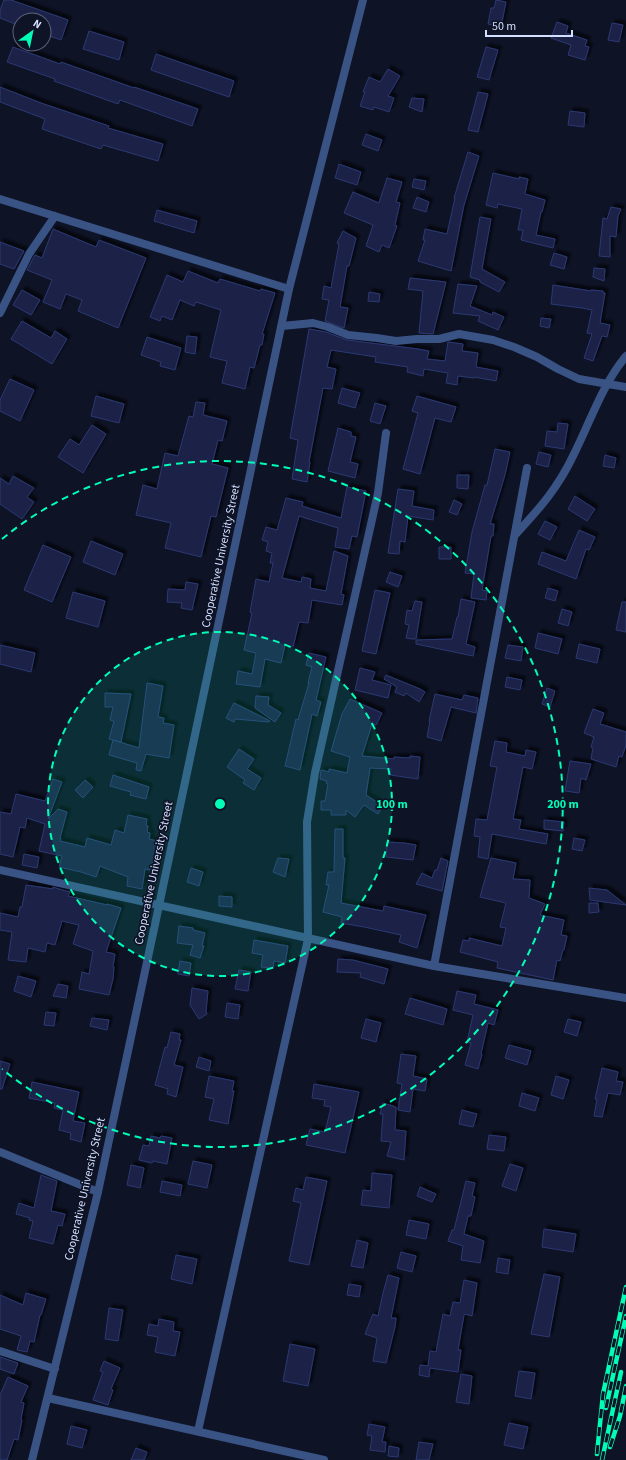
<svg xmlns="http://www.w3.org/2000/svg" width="626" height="1460" viewBox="0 0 626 1460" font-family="'Source Sans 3',sans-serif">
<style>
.building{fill:#1a2247;stroke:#2c3973;filter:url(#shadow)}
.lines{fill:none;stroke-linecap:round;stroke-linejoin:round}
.minor{stroke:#395385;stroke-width:8}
.tertiary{stroke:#395385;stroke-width:8}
.rail-casing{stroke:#00feb6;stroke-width:4.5}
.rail{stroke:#0e1326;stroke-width:3;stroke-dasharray:9;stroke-linecap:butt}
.ring{fill:none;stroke:#00feb6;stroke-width:2;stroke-dasharray:7 5}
.labels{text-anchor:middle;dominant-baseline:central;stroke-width:3.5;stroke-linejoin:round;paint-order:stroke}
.street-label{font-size:12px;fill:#d3dfff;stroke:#0e1326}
.centre{fill:#00feb6;stroke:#0e1326;stroke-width:2}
.ring-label{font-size:12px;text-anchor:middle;font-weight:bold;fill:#00feb6;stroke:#0e1326;stroke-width:3.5;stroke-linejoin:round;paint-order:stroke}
</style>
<defs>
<filter id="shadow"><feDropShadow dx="3.5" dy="-3.5" stdDeviation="1" flood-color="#0009"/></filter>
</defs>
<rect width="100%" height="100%" fill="#0e1326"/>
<path class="building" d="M4,0H11L68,20L61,40L44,34V20H20V26L0,18V10Z
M496,0L506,2L501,27L488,24L491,8H494Z
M557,22L568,26L566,33L587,40L585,46L589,47L585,60L568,55L571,45L551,38Z
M612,23L623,25L619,42L608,40Z
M89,31L124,42L119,60L83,49Z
M13,47L60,64L61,62L134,88V87L198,109L192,126L120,100L118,104L54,81L55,79L7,62Z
M486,47L498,50L489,80L477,77Z
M156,54L234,81L229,97L151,70Z
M388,69L400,76L388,96L394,98L389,112L374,107L373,110L360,106L365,92H363L369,77L380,82Z
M0,87L41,103L109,126L108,128L163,144L158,161L103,145L101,149L42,129L45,119L0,102Z
M478,92L488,94L478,132L468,130Z
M412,98L424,99L422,112L409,107Z
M570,111L585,113L584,127L568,125Z
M366,134L382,140L378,151L362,145Z
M468,152L479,156L464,205L451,271L418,261L425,240H423L425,229L447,234L455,198H454Z
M339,164L361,172L357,185L335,178Z
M493,173L519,179V177L528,179L525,194L545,200L542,212H541L536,235L555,239L553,248L521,240L523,230H518L522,209L498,204L497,208L486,205Z
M387,178L402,182L396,202L400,203L395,225L397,226L389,248L382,245L379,252L366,246L373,225L344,213L353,192L379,203Z
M414,179L426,181L424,190L412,187Z
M417,197L429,202L426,212L413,208Z
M611,207L621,209L618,216L616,237L610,236V257L599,256L603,218L607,219Z
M157,210L197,221L194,233L154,221Z
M480,217L491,219L482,269L505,282L499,292L480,282V280L470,277Z
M53,229L96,247L99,240L146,258L118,328L78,311L82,300L66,294L60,309L43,302L52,280L27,270L35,255L42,258Z
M343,231L356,238L349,266H347L340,307L348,308L344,328L325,321L329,300L322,299L324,286L331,288L339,244L337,243Z
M0,242L24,251L14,269L0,264Z
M554,253L567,257L564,269L550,265Z
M594,268L605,269L604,281L593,277Z
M188,271L218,283L220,279L260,291L261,289L275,293L262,334H264L262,345H260L254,368L250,367L245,389L222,383L227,361L210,357L221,310L196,302L194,306L180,300L172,320L162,316L160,321L150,317L167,275L183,282Z
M410,278L446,282L433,334L419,333L423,291L408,289Z
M458,284L477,286L470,306L492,315L493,312L504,317L498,330L478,321L480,316L453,313Z
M553,285L591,291V290L603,291V293H605L600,323L610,325L607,337L602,336L593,361L584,358L592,334L587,333L592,310L582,308L551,304Z
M22,290L40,300L31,315L13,305Z
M369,292L380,294L379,302L368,301Z
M541,318L551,319L549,328L540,326Z
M22,321L51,338L55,331L67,339L52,364L11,339Z
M309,329L326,332L347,340L418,349L429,351L427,359L445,361L448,342L463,344L462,351L478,353L476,367L498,371L496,381L474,377V378L458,376L457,385L446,383L448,373L424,369L423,376L407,372L408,367L375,362L376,357L331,350L327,367L336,369L332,389L323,388L309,462H310L307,482L292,479L298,440L290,438Z
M187,336L197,337L195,354L185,352Z
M147,337L181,348L175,370L160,366L161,362L141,355Z
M10,379L34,390L20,421L0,411V400Z
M342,388L360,393L355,408L338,403Z
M96,396L124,404L119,423L91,416Z
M417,396L456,407L451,422L435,418L420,474L403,469L418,413L412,411Z
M196,402L205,403L203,415L227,421L222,441L218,440L212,464L228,468L216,517L211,516L201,557L165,548L171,523L136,515L143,485L157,489L165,453L178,456L189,416L193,417Z
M375,403L386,406L380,424L370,421Z
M558,423L568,424L564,449L545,446L547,431L557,432Z
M92,425L106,434L83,473L58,457L70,439L79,445Z
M338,428L351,432V436L356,437L350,462L358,464L355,478L328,471Z
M495,449L510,452L505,475L490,524H494L493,536H491L482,590L487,591L486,600L471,598L474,574L465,573L472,532L485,485H487Z
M539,452L551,455L548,467L536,464Z
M605,455L616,458L614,468L603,466Z
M457,475H469L468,489L457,488Z
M13,476L34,488L27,497L34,502L22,519L0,504V478L9,484Z
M347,487L366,491L357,537L352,536L349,549L335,547L338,528L299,516L282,578L301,582L302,577L311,579L310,588L326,591L334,551L348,556L341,594L344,595L342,605L312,600L308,623L299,622L293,647L285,645L281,663L265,659L260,687L236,684L238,671L252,674L256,653L244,650L252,613L250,612L256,579L269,582L273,563H270L272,553L266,551L268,542L262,540L266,527L277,530L286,498L303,502L302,506L341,518Z
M398,489L414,491L412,506L434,510L433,520L408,516L405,542L400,541L399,554L388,553Z
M575,496L595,509L587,521L568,509Z
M454,500L462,504L457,515L449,512Z
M545,521L557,527L550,540L538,534Z
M579,530L595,537L589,550L586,549L576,579L538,564L542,552L566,561Z
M91,541L123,554L115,575L83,562Z
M43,545L71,557L52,602L24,590Z
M439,547H451V559H439Z
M390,572L402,576L398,587L386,582Z
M186,582L198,584L192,610L181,608L182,603L167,602L168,589L185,590Z
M548,588L558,591L555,601L545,598Z
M375,590L390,593L376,654L362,651Z
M73,592L105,601L98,627L66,618Z
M461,599L475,602L466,644L475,647L473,656L416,644V640L452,639L457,617H458Z
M415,601L422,602L416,639H412L406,638L409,625L405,624L407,610L412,611Z
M622,602H626V632L616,630Z
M562,609L572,612L568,626L558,623Z
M538,633L562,639L558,654L535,648Z
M579,644L600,649L597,663L576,658Z
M0,645L35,653L31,672L0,664Z
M508,645L523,647L521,661L505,658Z
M309,653L326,657L316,700L321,702L317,716L312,714L300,770L285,766L296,719L298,720L309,683H308L312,667L306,665Z
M360,668L375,672L372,680L391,685L388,698L355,690Z
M386,675L420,689L425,692L419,702L406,693L404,696L395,692L397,687L384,679Z
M507,677L522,680L520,690L505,687Z
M147,683L163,686L158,717L164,718L163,723L174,725L169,758L146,754L141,771L136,770L137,763L109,755L113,740L139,748Z
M547,688L555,691L550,707L542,704Z
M105,693L131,694L121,742L109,739L114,721L110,720L113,707H105Z
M435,694L462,700L464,695L478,698L476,713L451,707L441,741L427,737L430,721H429Z
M256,696L269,697L268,705L281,713L275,722L255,708Z
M350,699L382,713L376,725L372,724L362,756L394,759V757L410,758V756L420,757L418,779L390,775L391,769L370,768L366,795L383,806L378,814L364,805L355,817L346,810V815H331V810H321V801H325L328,784L326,783L327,781L320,779L321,770L329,772V769L347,773L350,757L331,751L342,714Z
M234,703L270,721L269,722L235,719L234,722L226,718Z
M593,709L604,713L600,724L626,732V745L622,757L619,756L616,767L591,759L593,748L591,747L594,737L584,733Z
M495,741L507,743L506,752L525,756L526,750L536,752L532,769L523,767L513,819L521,820L519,829L548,834L546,844L492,834L488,859L478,857L480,837L474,836L476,819L487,820L497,767L490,766Z
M239,749L254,759L247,769L261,778L254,790L243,783L245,780L227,767Z
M570,761L591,764L586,780L581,778L579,793L565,791Z
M113,775L149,787L146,799L130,795L131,792L110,786Z
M53,779L62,782L48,819L58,809L67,812L60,838H61L60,841L85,847L87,838L111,845L115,830L124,833L128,815L147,819L146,825L148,826L147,832L150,833L149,839L157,841L151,870L145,869L142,889L127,886L128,877L100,866L96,877L81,872L59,867L62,856L39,851L45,824L27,818L25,828L20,827L13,857L0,854V812L11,814L16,794L45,801Z
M85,780L93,787L83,798L75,790Z
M544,820L564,822L563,831L544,829Z
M335,829H343V858H345L341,903L383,911L384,906L426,915L417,948L399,942L401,935L364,927L341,923L342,917L323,912L329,885H326L328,872H334Z
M574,838L585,840L582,851L572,849Z
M387,842L404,843L416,845L413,860L386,857Z
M24,854L39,857L37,868L22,865Z
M278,858L289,859L285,877L273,872Z
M441,858L448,861L442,891L416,884L422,873L432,878L435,870H437Z
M491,858L516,863L513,879L530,880L529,898L545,904L540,915L564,920L561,935L567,936L564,950H563L560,961L557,960L553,980L497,968L498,962L460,952L463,940L469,941V938L502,946L506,928L500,927L506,903L480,897Z
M191,868L203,872L199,886L187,882Z
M26,885L53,889V887L59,889L70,892L68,896L107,905V904L121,908L106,952L115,954L113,967H114L113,979L109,995L79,989L82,972L89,974L93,951L73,944L79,925L62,921L55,945L47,943L45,952L28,948L26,962L8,960L12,932L0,930V913L18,917L20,907H22Z
M589,888L607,890L626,905L590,900Z
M219,896L232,897V907L219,906Z
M589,903H598L599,912L589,913Z
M179,926L193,928V930L205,933L202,946H204L200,958L190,955L193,945L177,943Z
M254,940L288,946L285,963L274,961L273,968L261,967L263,955L252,953Z
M338,959L353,960L388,969L384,984L360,977L361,973L337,972Z
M180,961L191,963L189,976L178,974Z
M239,970L251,972L248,991L235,989Z
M18,976L36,981L31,997L14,991Z
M58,984L68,986L66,998L53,996Z
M192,988L208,991L206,1011L207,1014L199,1019L190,1005Z
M457,991L476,995L474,1004L498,1010L494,1025L488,1023L481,1054H482L478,1069L465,1065L471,1043L467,1042L473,1015L453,1010Z
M410,998L447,1009L443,1025L405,1014Z
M227,1003L240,1005L238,1019L225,1017Z
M46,1012L56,1013L54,1026L44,1025Z
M92,1018L109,1020L107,1030L90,1026Z
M366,1019L381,1023L376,1042L361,1038Z
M568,1019L581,1022L577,1036L564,1032Z
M171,1032L180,1034L179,1040H181L174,1065L183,1067L176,1097L167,1094L168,1089L155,1085L165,1047L167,1048Z
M509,1045L531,1051L527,1065L505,1058Z
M401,1054L416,1056L413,1076L427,1079L425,1091L413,1089L410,1112L398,1110L402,1084L397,1083Z
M199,1057L211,1061L209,1071L196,1067Z
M0,1061L10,1064L2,1089H0Z
M602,1068L618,1072L616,1081L623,1082L620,1095L608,1093L602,1117L594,1116L597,1099H595Z
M209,1076L234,1081L232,1091H234L228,1124L209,1120L214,1099L205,1097Z
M556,1076L569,1080L563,1099L551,1095Z
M32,1082L79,1092L73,1121L85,1123L81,1142L70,1139L71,1133L59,1130L63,1110L54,1108L55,1103L29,1098Z
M314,1084L359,1092L345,1153L306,1145L310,1129L325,1132L331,1107L324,1106L325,1100L312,1098Z
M522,1093L539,1098L535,1111L519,1106Z
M383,1103L396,1107L395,1130L406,1131L404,1160L387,1156L391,1142L381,1141L383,1114H380Z
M462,1110L477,1114L473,1127L459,1124Z
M489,1135L506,1137L504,1151L487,1149Z
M151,1136L160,1138L161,1136L172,1138L167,1164L153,1161L152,1163L139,1160L143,1145L149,1146Z
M193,1161L212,1165L207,1188L188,1184Z
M510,1164L523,1168L516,1191L502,1186Z
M131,1165L144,1168L140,1188L127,1185Z
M372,1173L392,1175L389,1208L361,1205L363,1190L371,1191Z
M41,1175L57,1181L51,1211L65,1214L62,1226L58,1225L53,1244L29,1238L33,1221L29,1220L30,1218L16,1214L19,1203L34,1208Z
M306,1177L327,1181L309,1265L289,1261L301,1203L293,1201L296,1188L303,1190Z
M162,1181L182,1185L180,1196L160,1192Z
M466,1181L475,1183L472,1196L475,1197L471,1216H468L464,1234L484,1241L480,1263L461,1260L463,1246L448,1241L452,1230H454Z
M420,1187L436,1194L432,1202L417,1196Z
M409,1220L429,1224L426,1239L406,1235Z
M544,1229L576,1234L573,1252L542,1247Z
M357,1240L368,1243L363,1268L351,1266Z
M401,1252L416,1256L412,1272L397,1268Z
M176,1255L197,1259L192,1284L171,1279Z
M498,1258L510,1260L508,1274L496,1272Z
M544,1274L560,1277L549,1337L531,1334Z
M388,1275L399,1278L391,1318H396L395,1327L386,1363L373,1361L377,1338L365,1334L373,1314L378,1316L383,1293Z
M464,1280L477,1283L472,1316L465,1314L464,1315L458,1350H461L458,1372L430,1368L429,1377L419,1375L420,1365L428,1366L430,1351L436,1352L443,1314L450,1316L453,1302L460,1303Z
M349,1284L361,1286L359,1297L347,1295Z
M26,1293L46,1299L41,1315H40L34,1342L30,1341L27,1352L17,1350L21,1336L0,1329V1295L23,1305Z
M109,1308L123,1310L118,1341L105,1339Z
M159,1319L174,1322L173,1331L180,1332L175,1356L155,1352L158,1337L147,1335L149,1324L158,1326Z
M290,1344L315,1349L308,1386L283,1381Z
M0,1357L18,1363L14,1374L0,1369Z
M104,1361L120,1368L111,1389L113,1390L108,1405L93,1400L103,1372L100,1371Z
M519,1371L535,1373L531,1399L515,1396Z
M461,1374L472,1376L469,1404L456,1402Z
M8,1377L28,1386L21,1402L24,1403L21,1419L22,1420L18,1440L14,1439L7,1460H0V1395Z
M509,1423L528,1427L523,1449L504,1445Z
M369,1424L385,1427L382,1442H386L385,1452L370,1450L372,1436L367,1435Z
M71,1426L87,1430L82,1448L67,1444Z
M419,1442L433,1444L429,1460H416Z
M389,1446L399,1448L398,1457L388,1456Z
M136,1448L147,1452L144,1460H131Z"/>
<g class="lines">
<path class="minor" d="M0,199L289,289
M0,313L29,254L55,216
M282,326L313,323L328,327L348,335L377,338L396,341L417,339H439L459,334L493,340L514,347L537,357L558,369L579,379L626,387
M515,535C540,508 558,488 574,454C591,420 602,385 626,356
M0,870L434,966L626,998
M434,966L527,468
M0,1152L98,1192
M0,1351L55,1369
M48,1398L324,1460
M198,1431L308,939L307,822L315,773L378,493L386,433"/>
<path class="tertiary" d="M32,1460L98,1192L157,915L289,289L363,0"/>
<defs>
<path id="rail" d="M606,1408L626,1316
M610,1447L620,1416L626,1386
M597,1454L603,1394L626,1287
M602,1460L621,1372"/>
</defs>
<use href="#rail" class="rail-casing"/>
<use href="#rail" class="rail"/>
</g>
<circle cx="220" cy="804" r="172" fill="#00feb6" fill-opacity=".12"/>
<g class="ring">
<circle cx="220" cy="804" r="172"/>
<path d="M2 539A343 343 0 1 1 2 1069"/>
</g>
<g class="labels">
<g class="street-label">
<text transform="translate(221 556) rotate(-78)">Cooperative University Street</text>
<text transform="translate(154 873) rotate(-78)">Cooperative University Street</text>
<text transform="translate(85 1189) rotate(-77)">Cooperative University Street</text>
</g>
</g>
<circle cx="220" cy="804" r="6" class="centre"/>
<g class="ring-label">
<text x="392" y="808">100 m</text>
<text x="563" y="808">200 m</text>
</g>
<g transform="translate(32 32) rotate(33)"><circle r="19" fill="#0e1326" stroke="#5d657d"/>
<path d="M0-3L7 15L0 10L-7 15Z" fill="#00feb6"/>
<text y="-6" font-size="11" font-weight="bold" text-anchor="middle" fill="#d3dfff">N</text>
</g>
<path d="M486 30v6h86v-6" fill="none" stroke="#d3dfff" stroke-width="2"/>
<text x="492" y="30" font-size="12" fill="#d3dfff" stroke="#0e1326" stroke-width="3" paint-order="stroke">50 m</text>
</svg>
